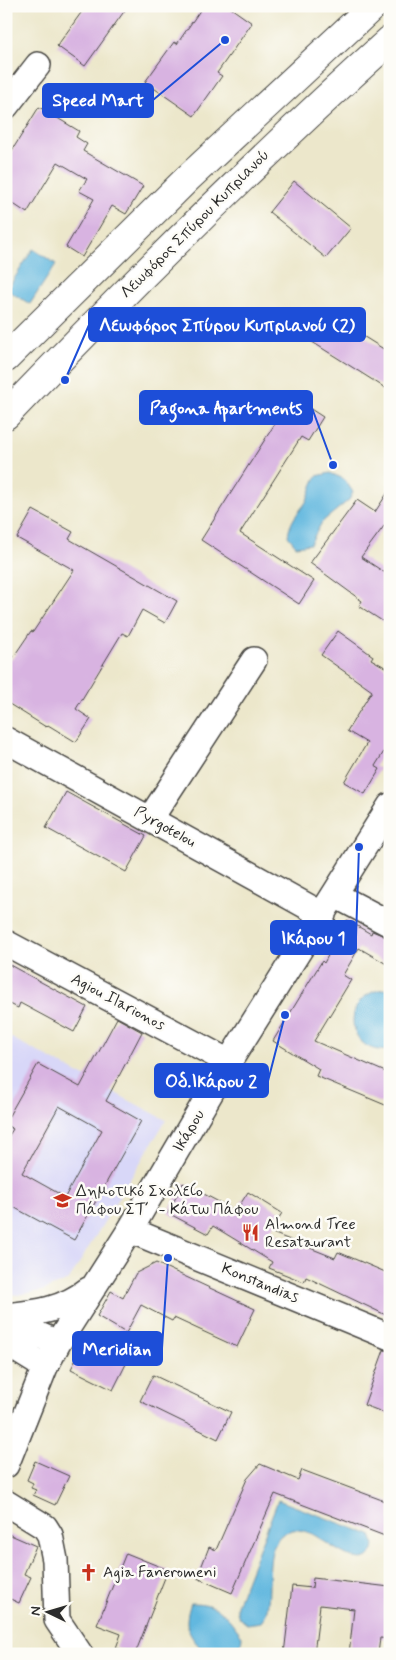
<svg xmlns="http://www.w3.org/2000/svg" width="396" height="1660" viewBox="0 0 396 1660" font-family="Mynerve,sans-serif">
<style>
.built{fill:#d8d7f8}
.water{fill:#62b8df;stroke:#467285}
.building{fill:#d8b3e1;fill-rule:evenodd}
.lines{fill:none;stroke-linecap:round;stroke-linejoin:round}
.minor-casing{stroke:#484743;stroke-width:28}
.major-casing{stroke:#484743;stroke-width:30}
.minor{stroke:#fff;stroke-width:25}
.major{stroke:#fff;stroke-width:28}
.labels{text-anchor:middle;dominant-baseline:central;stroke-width:5;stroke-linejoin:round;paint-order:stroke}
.street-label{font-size:16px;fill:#2b2b2b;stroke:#fdfcf7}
.poi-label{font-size:16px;fill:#2b2b2b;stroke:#fdfcf7;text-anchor:start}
.leader{fill:none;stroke:#1d4ed8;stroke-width:2}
.callout-dot{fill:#1d4ed8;stroke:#fdfcf7;stroke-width:2}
.callout{fill:#1d4ed8;stroke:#1d4ed8;stroke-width:2}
.callout-label{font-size:18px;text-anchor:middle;font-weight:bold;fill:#fff}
</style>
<rect width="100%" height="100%" fill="#fdfcf7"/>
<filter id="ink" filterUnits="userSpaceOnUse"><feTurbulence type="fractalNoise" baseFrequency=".02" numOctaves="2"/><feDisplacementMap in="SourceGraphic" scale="10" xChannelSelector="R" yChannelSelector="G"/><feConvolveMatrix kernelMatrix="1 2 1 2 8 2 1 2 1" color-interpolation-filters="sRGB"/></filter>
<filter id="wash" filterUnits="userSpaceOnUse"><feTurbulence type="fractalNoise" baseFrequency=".0096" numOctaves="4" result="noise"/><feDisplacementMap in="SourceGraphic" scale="20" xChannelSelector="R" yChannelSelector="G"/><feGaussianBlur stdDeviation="1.12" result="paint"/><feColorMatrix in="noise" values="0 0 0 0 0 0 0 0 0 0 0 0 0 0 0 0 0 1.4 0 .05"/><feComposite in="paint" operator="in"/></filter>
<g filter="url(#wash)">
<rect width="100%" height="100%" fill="#ece7cb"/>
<path class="built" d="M6,1035L166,1120L69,1280L42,1291L17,1295L6,1293Z"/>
<path class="water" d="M33,249L56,264L30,304L7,290Z
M330,473L344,479L353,492L349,500L322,522L310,544L296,546L288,536C290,522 296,515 304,505C309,499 311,485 317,476Z
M384,989L390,990V1050C346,1056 338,996 384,989Z
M278,1500L371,1535C373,1540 375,1545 373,1550C363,1576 322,1537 310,1533C305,1531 297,1529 292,1530C255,1538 279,1604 261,1622L247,1624C239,1618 236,1615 237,1605Z
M191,1603C220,1603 226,1615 242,1636L240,1654H206C189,1635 182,1628 191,1603Z"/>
<g id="blocks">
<path class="building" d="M86,6H128L85,66L57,46Z
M203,6H228L252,23L217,73L222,76L194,116L145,82L174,42L177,44Z
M39,107L79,131L76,137L87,144L83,151L143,186L126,214L112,206L82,257L66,247L94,199L79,191L87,179L58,162L27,213L6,199V160Z
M294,181L351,228L326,258L269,212Z
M326,313L390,353V391L309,340Z
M292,397L323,417L308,441L301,437L240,533L314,581L299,604L201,540Z
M390,489V518L361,557L390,576V626L359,606L362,601L310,563L357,500L375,512Z
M33,510L73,532L69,539L177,601L165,623L142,610L128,636L122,633L76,709L91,719L76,742L48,725L46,727L6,702V656L12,659L31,631L33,632L74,570L17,538Z
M338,631L373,656L371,659L390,670V742L375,766L380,769L365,794L344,782L367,743L347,731L372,691L321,655Z
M66,792L146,836L126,872L46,828Z
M347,920L371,934L372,931L390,938V966L359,948L343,975L351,980L314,1041L390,1074V1107L316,1076L319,1069L273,1041L322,961L324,963Z
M6,963L87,1007L74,1032L20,1003L18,1008L6,1002Z
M117,1018L142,1032L106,1101L141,1121L74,1240L6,1203V1140L13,1129L6,1125V1121L38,1064L80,1087ZM59,1106L102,1130L65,1197L22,1173Z
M183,1183L236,1211L248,1192L282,1213L270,1232L335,1258L338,1252L390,1274V1317L306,1277L304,1282L269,1268L272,1262L213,1226L208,1234L168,1213Z
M156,1263L255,1309L237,1347L174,1318L172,1321L141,1305L126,1333L97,1316L111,1291L123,1298L136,1273Z
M85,1341L127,1362L113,1390L71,1369Z
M384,1350L390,1351V1415L364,1405Z
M153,1375L231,1412L218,1439L140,1401Z
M35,1461L69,1476L55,1505L33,1495L36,1490L31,1488L33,1483L27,1480Z
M260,1464L298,1480L302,1470L390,1503V1538L275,1494L232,1593L197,1578L209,1547L216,1550L247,1479Z
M6,1533L36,1546L24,1574L31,1577L19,1603L6,1597Z
M126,1553L168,1570L135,1654L116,1648L121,1634L97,1625Z
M313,1578L390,1587V1639L380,1638L378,1654H349L354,1609L320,1605L314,1654H284L292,1586L312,1588Z"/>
</g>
</g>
<g filter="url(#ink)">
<use href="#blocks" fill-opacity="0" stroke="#484743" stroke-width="1"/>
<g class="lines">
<defs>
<path id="minor" d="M6,106L38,65
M6,740L323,915
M150,819L254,660
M335,895L390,924
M6,943L229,1062
M130,1230L390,1337
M6,1316C37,1313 63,1310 88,1290
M6,1321L58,1343
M6,1343L45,1367
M6,1465L45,1367L58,1343L130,1230L225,1068L390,806
M6,1503L45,1527L50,1535L55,1560L57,1620L80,1654"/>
<path id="major" d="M6,358L187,179L373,6
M6,415C130,286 257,160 390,40"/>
</defs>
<use href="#minor" class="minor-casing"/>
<use href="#major" class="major-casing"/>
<use href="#minor" class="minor"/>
<use href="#major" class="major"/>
</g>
</g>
<defs>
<symbol id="school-bare" viewBox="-9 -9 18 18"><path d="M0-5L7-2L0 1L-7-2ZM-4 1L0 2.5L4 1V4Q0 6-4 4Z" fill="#c8321e" stroke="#fdfcf7" stroke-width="2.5" paint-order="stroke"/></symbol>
<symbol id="restaurant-bare" viewBox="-9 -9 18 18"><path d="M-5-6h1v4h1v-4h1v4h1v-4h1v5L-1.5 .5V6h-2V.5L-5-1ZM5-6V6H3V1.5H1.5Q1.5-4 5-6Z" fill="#c8321e" stroke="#fdfcf7" stroke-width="2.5" paint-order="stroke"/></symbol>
<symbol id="church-bare" viewBox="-9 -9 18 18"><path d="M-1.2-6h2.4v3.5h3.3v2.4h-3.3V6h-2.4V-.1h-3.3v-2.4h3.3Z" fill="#c8321e" stroke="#fdfcf7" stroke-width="2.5" paint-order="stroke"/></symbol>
</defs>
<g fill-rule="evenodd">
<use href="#school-bare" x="50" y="1188" width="25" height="25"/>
<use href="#restaurant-bare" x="238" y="1220" width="25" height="25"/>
<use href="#church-bare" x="76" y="1560" width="25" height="25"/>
</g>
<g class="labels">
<g class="street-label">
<text transform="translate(195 224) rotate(-45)">Λεωφόρος Σπύρου Κυπριανού</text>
<text transform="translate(165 827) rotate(29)">Pyrgotelou</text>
<text transform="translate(118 1002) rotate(28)">Agiou Ilarionos</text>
<text transform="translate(189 1131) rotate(-59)">Ικάρου</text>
<text transform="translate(260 1283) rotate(22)">Konstandias</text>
</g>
<g class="poi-label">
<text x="76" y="1191">Δημοτικό Σχολείο<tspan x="76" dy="18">Πάφου ΣΤ΄ - Κάτω Πάφου</tspan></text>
<text x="265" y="1224">Almond Tree<tspan x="265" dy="18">Resataurant</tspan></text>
<text x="103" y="1572">Agia Faneromeni</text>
</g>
</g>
<path class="leader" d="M225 40L153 100M65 380L89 325M333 465L312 408M359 847L356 937M285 1015L268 1081M168 1258L162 1348"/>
<g class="callout-dot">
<circle cx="225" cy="40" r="5"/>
<circle cx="65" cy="380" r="5"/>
<circle cx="333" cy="465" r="5"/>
<circle cx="359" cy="847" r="5"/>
<circle cx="285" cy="1015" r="5"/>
<circle cx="168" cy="1258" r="5"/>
</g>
<g class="callout">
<rect x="43" y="84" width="110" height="33" rx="5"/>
<rect x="89" y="308" width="276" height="33" rx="5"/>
<rect x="140" y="391" width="172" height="33" rx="5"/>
<rect x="271" y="921" width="85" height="33" rx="5"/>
<rect x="155" y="1064" width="113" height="33" rx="5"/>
<rect x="73" y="1332" width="89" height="33" rx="5"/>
</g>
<g class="callout-label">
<text x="98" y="106">Speed Mart</text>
<text x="227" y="331">Λεωφόρος Σπύρου Κυπριανού (2)</text>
<text x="226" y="414">Pagona Apartments</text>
<text x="313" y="944">Ικάρου 1</text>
<text x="211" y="1087">Οδ.Ικάρου 2</text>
<text x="117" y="1355">Meridian</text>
</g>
<rect width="396" height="1660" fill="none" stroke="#fdfcf7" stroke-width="25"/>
<g transform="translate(48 1612) rotate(275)" stroke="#fdfcf7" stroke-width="4" paint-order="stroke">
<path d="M0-4L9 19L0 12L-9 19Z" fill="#2b2b2b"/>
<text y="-8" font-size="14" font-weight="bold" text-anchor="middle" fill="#2b2b2b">N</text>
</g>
</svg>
